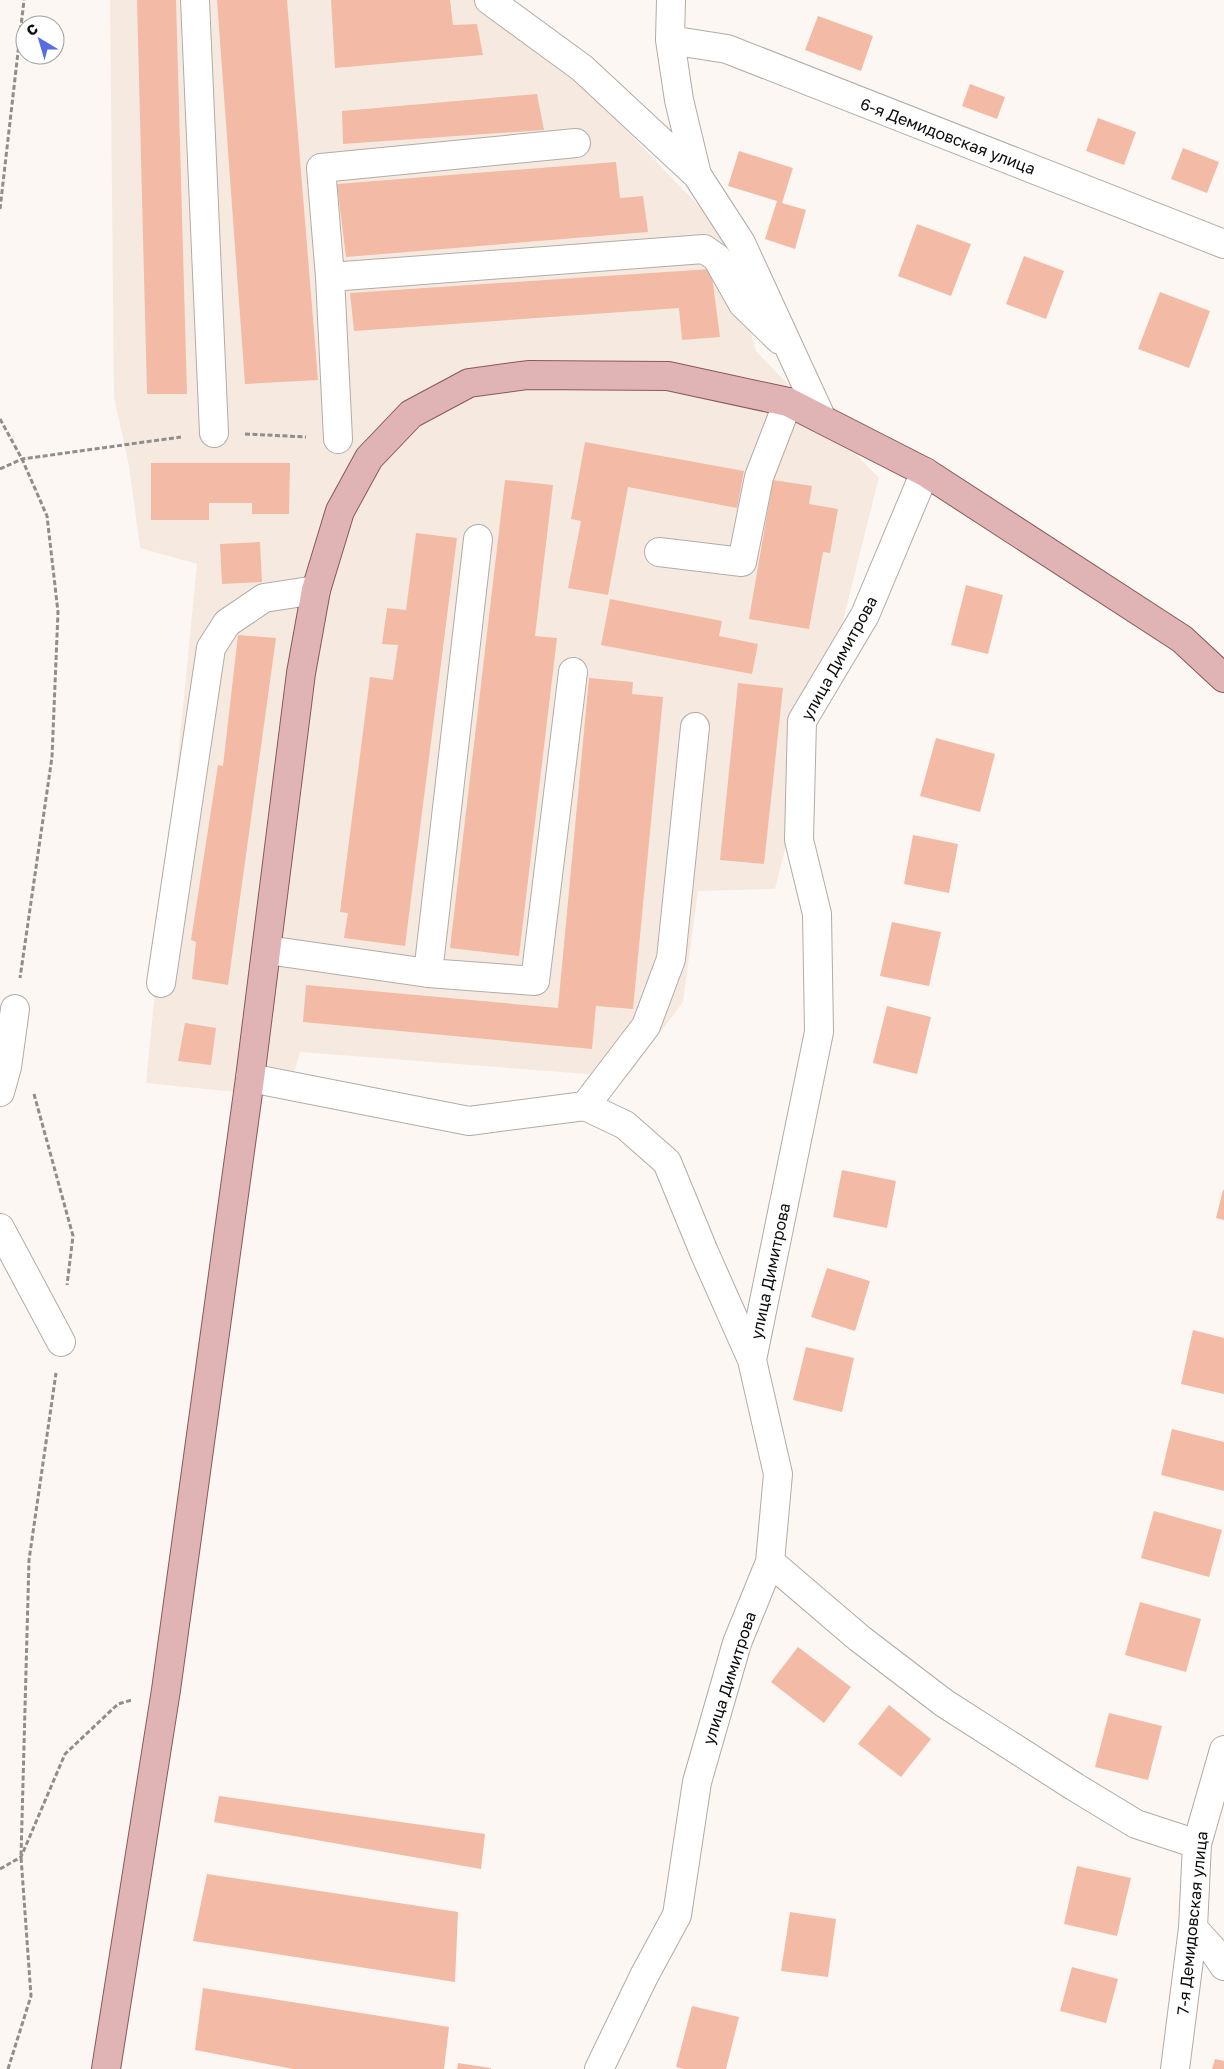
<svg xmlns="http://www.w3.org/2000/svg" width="1224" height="2069" viewBox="0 0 1224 2069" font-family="'Golos Text',sans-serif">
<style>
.built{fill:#f6eae0}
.building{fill:#f3bba5}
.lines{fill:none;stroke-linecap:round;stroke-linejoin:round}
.minor-casing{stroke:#b1aca7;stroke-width:30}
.major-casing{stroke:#895859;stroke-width:30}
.path{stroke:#918d8a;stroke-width:3;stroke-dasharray:5 2.5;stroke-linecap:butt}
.minor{stroke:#fff;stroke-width:28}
.major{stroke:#e0b3b5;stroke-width:28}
.labels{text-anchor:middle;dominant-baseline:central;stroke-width:4;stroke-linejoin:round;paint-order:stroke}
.street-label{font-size:16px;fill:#0d0c0a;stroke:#fff}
</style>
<rect width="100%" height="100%" fill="#fdf7f3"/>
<path class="built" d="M110,0H501L723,231L756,351L879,478L775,889L698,891L683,1002L627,1077L300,1052L287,1097L146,1083L197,564L140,548L129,466L114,397Z"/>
<path class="building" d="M137,0H176L187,394H147Z
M217,0H287L318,380L245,384Z
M331,0H450L453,25L477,24L483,55L335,68Z
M818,16L873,36L861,71L805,50Z
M970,84L1005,97L997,119L962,106Z
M537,94L544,130L343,144L342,111Z
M1098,118L1136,132L1124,165L1086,151Z
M1183,148L1219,162L1207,193L1171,179Z
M739,151L793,168L782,203L806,210L795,249L765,239L777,201L728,186Z
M616,162L620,198L643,196L648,232L346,257L337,184Z
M917,224L971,244L951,296L898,276Z
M1024,256L1064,271L1046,319L1006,304Z
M711,269L720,337L682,340L679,308L354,331L350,293Z
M1160,292L1210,311L1189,368L1138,349Z
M585,442L744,471L737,508L628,487L608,595L568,588L581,521L571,519Z
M151,463H290L289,514H252V503H209V520H151Z
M505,480L553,485L535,636L557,638L519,956L450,948Z
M773,480L812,486L809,504L838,509L830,553L823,552L809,629L749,619Z
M416,533L457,538L405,946L344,938L348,913L340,912L370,677L393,680L398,645L382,644L387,608L406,610Z
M260,542L262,582L222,584L220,544Z
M966,585L1003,595L988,654L951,645Z
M610,599L722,621L719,636L758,644L752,674L601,645Z
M238,635L276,638L228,985L192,979L196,942L191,940L218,765L223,766Z
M589,678L633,682L632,694L663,697L633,1009L596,1006L592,1049L303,1022L306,985L558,1008Z
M738,683L783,688L764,864L720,860Z
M936,738L995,754L980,812L920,796Z
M913,835L958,844L949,893L904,884Z
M892,922L941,932L929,986L880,976Z
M887,1006L931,1017L917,1074L873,1063Z
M185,1023L216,1028L211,1065L178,1061Z
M842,1170L896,1181L887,1228L833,1217Z
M1223,1190H1224V1220L1216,1218Z
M827,1268L870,1281L855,1331L811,1317Z
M1193,1330L1224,1338V1394L1181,1384Z
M806,1347L854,1358L842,1412L793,1400Z
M1172,1429L1224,1442V1491L1161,1475Z
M1154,1511L1222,1530L1209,1577L1141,1558Z
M1140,1602L1201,1619L1186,1672L1125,1655Z
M798,1647L851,1687L824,1723L771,1682Z
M889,1705L931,1739L901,1777L858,1744Z
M1109,1713L1162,1726L1148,1780L1095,1767Z
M219,1796L485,1834L481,1869L214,1822Z
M1077,1866L1131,1878L1117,1936L1064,1924Z
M207,1874L458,1912L455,1982L193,1941Z
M790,1912L836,1919L828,1977L781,1971Z
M1072,1967L1118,1979L1106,2023L1060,2011Z
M203,1988L449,2027L444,2069H293L195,2050Z
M692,2006L739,2017L726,2069H684L676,2067Z
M1215,2059L1224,2061V2069H1212Z
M458,2063L491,2068V2069H457Z"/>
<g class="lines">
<defs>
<path id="minor" d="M195,0L214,433
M489,0L582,68L697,175L741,243L822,419
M671,0L670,40L679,100L697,175
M670,40L727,49L1224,244
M330,277L704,249L717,258L743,304L780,340
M338,439L330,277L321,168L576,143
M659,552L742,562L759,477L788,402
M267,950L428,973L535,981L573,672
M428,973L478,539
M161,983L211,648L227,623L264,598L316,590
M250,1078L469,1121L585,1106L625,1125L667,1162L704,1252L752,1360
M0,1092L7,1067L15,1009
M585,1106L646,1026L671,959L695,727
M0,1228L61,1342
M770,1562L859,1638L944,1703L1075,1787L1136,1824L1197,1844
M1193,1928L1213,1950L1224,1966
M599,2069L644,1976L677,1915L697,1782L737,1643L770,1562L778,1474L752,1360L819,1032L817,914L799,840L802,721L865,615L925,472
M1175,2069L1193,1928L1197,1844L1224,1750"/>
<path id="major" d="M106,2069L166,1690L250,1078L301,673L316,590L340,511L369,458L411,414L469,383L528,375L668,376L788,402L925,472L1182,639L1224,678"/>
</defs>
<use href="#minor" class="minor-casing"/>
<use href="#major" class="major-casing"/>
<path class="path" d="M0,209L24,0
M0,419L22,459L47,516L58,612L52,757L20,978
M245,434L306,437
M0,469L22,459L181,437
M34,1094L73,1236L67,1285
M0,1869L21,1857L65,1754L118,1704L132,1700
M8,2069L31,1996L21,1857L29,1560L56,1373"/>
<use href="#minor" class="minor"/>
<use href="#major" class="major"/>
</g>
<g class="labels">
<g class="street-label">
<text transform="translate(948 136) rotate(21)">6-я Демидовская улица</text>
<text transform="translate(839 658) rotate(-61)">улица Димитрова</text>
<text transform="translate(770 1271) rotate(-78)">улица Димитрова</text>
<text transform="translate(729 1678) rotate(-72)">улица Димитрова</text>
<text transform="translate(1192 1923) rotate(-84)">7-я Демидовская улица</text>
</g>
</g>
<g transform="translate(40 40) rotate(322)"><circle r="24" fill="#ffffff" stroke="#9e9e9d"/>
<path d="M0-4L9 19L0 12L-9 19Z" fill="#576de3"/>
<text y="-8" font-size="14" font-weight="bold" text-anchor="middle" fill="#0d0c0a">С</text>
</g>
</svg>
